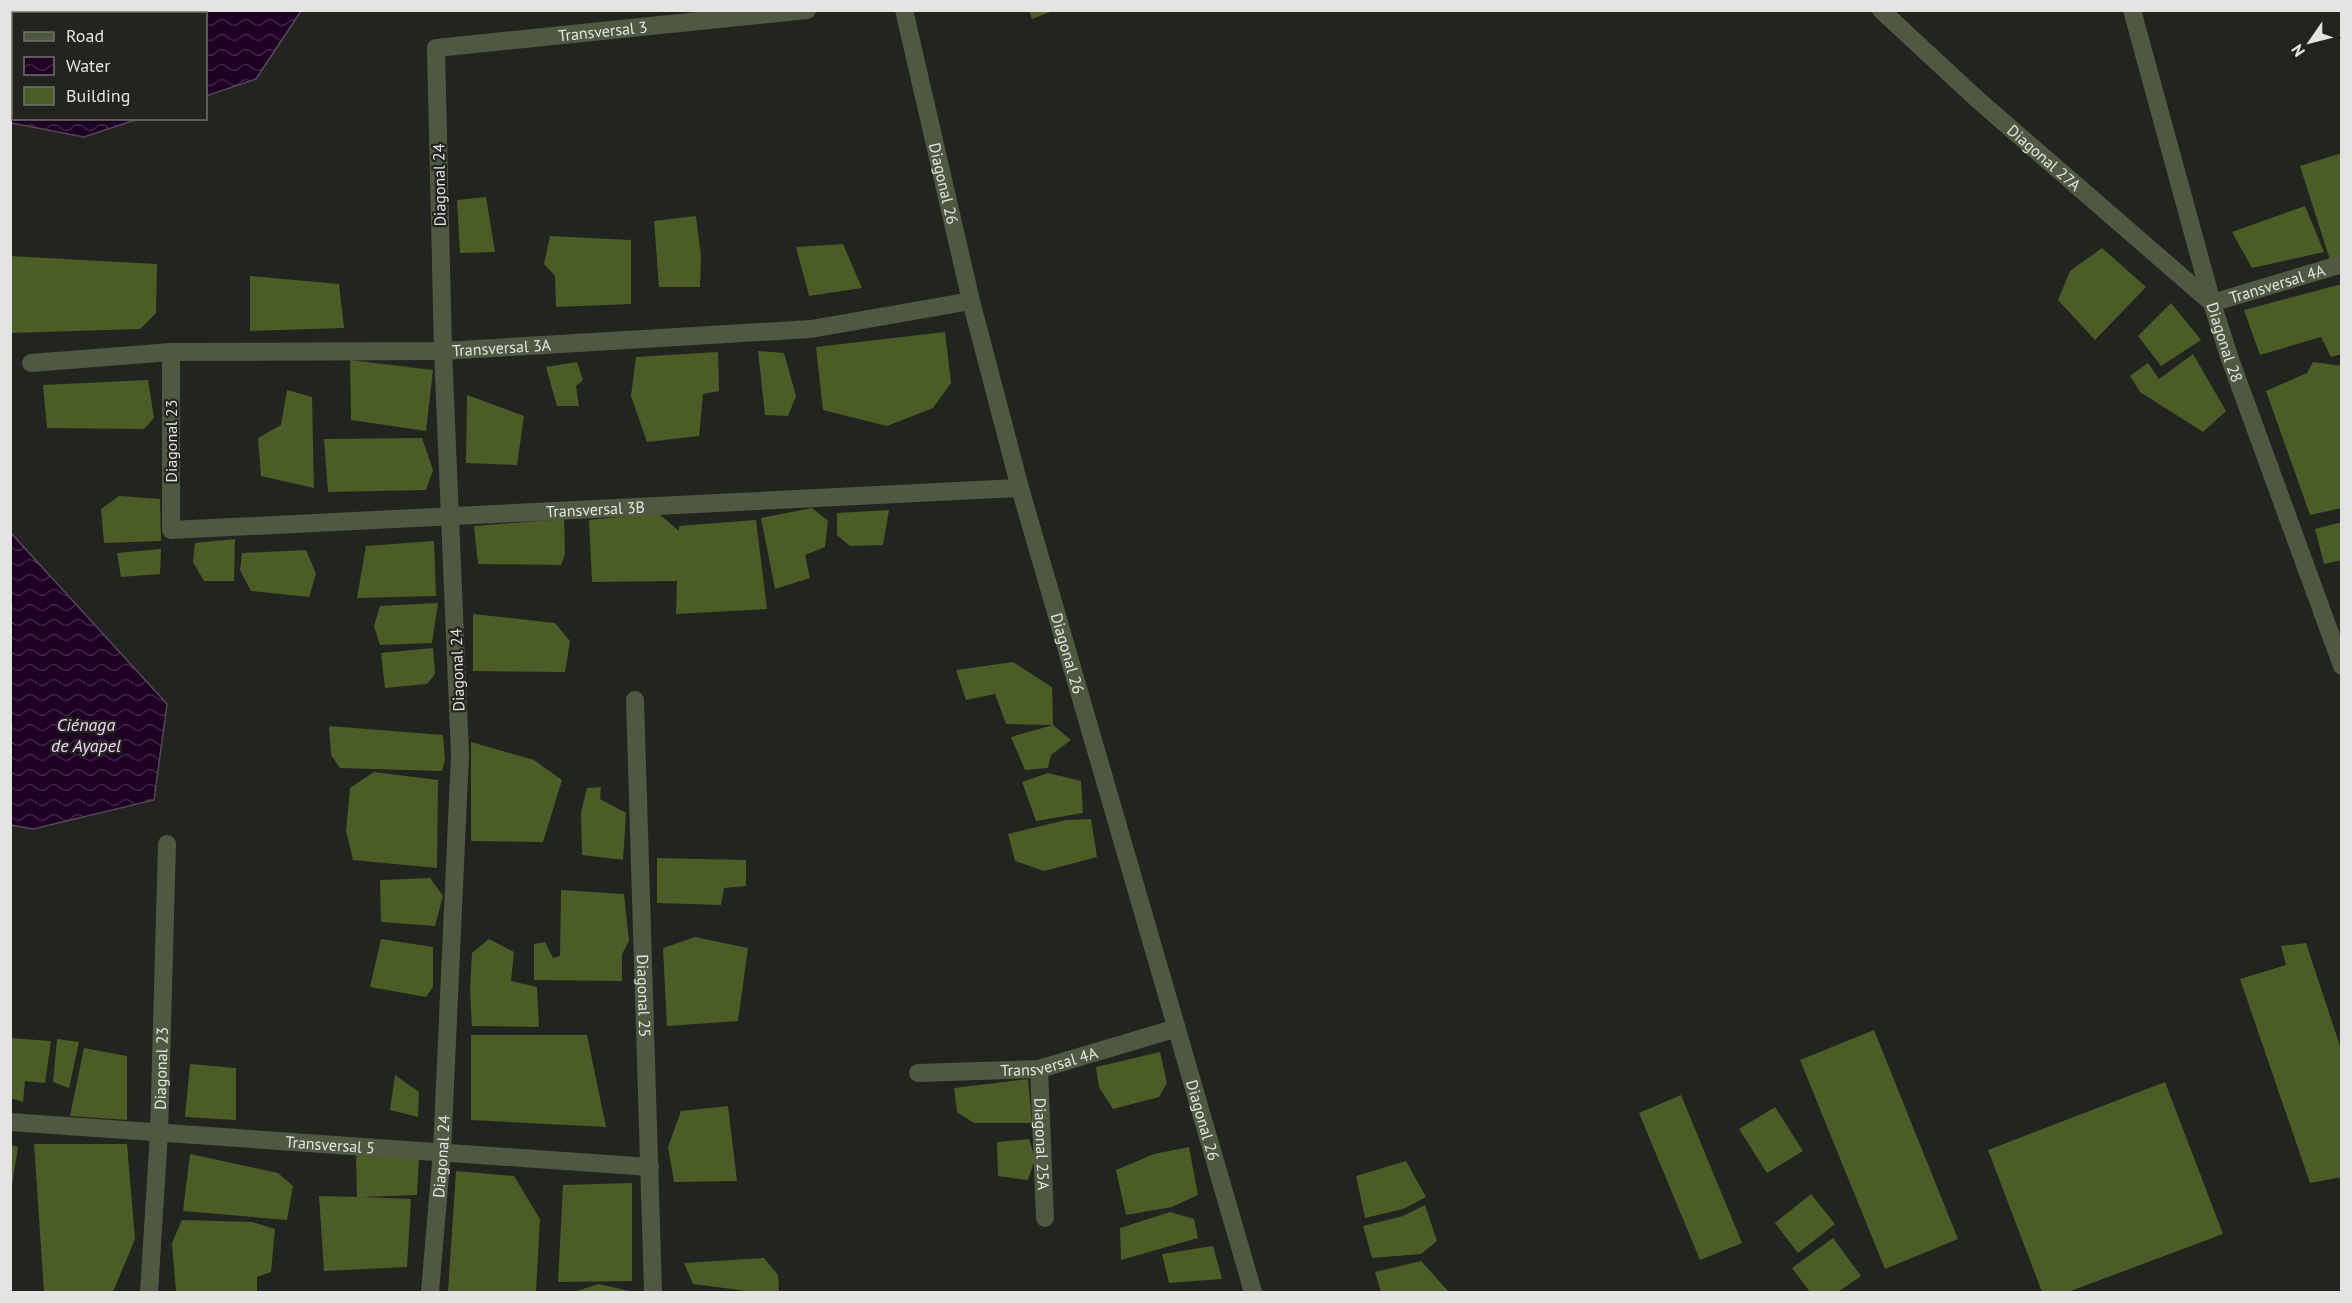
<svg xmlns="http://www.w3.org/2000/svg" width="2352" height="1303" viewBox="0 0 2352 1303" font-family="'PT Sans',sans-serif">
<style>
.water{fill:url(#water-waves);stroke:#59455d;stroke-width:1.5}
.building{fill:#4b5c26}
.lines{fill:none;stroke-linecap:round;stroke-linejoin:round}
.street{stroke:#505842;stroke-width:18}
.labels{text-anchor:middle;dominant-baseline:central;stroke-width:4.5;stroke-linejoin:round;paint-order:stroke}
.street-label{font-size:16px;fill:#e4e5e2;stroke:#22241f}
.water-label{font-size:18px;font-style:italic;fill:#f5d3fc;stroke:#22241f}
</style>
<defs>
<pattern id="water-waves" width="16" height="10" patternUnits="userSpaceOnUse" patternTransform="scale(1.5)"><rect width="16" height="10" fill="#1e0024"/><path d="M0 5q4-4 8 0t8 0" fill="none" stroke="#3f2544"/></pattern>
</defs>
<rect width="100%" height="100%" fill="#22241f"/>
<path class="water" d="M10,11L11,10L301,11L256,79L206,96V14H14V118L138,119L84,137L11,123Z
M10,532L167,704L154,800L33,829L11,825Z"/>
<path class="building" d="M1029,10H1053V11L1032,19Z
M2342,153V259L2331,263L2300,166Z
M486,197L495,252L460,253L457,200Z
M2305,206L2324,252L2252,268L2232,232Z
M696,216L701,256L700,287H659L654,221Z
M550,236L631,240V304L556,307L555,276L544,264Z
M843,244L862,288L809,296L796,247Z
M2102,248L2146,287L2095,340L2058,300L2070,271Z
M10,256L157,264L156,313L140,329L10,333Z
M250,276L339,284L344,328L250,331Z
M2342,284V354L2331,357L2321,337L2260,355L2244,310Z
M2171,303L2201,340L2161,366L2138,336Z
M945,332L951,383L933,408L887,426L823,410L816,347Z
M758,351L784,353L796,396L788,416L765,415Z
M718,352L719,391L703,394L699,436L647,442L631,396L636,357Z
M2193,354L2226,411L2203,432L2140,392L2130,376L2148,363L2159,379Z
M350,360L433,370L426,431L351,420Z
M577,362L583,380L576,386L579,406H557L546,367Z
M2313,362L2342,366V508L2310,515L2266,391L2307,373Z
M148,380L154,418L144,429L47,428L43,385Z
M287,390L312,397L314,488L261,476L258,438L281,425Z
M467,395L524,416L517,465L466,463Z
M422,438L433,470L426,490L328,492L324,439Z
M119,496L160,499L161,541L104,543L101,509Z
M812,508L828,521L825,547L805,555L810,578L775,589L761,518Z
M889,510L883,545L850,546L837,535V513Z
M658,513L679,531V526L756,520L767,609L676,614L677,581L592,582L589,520Z
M564,519L565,554L561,565L478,564L474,526Z
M2342,522V560L2324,564L2315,529Z
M235,539L234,581H204L193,562L195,543Z
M434,541L436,596L357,598L366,546Z
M161,549L160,574L121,577L117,553Z
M306,550L316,574L309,597L251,591L240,570L242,553Z
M438,603L432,643L380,645L374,626L380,606Z
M473,614L555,623L570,641L565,672L473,671Z
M433,648L435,674L427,684L385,688L381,653Z
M1013,662L1052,687L1053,725L1071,740L1051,755L1048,768L1025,770L1011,737L1053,725L1006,724L995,694L966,700L956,670Z
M329,726L443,735L445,760L442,771L340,768L331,755Z
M471,742L534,760L562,780L543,842L471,841Z
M374,772L438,780L437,868L353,860L346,831L350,788Z
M1048,773L1081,781L1083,813L1036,821L1022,782Z
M601,787L600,799L626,813L623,860L582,855L581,812L587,788Z
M1091,819L1097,857L1044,871L1015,861L1008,834L1066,820Z
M657,858L746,860V886L724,888L721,905L657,903Z
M430,878L443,896L435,926L381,922L380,880Z
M561,890L624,894L629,941L622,954V981L534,980V944L545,942L553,958L560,956Z
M695,937L748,948L738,1021L667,1026L663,948Z
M381,939L433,947V987L426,997L370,987Z
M489,939L514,952L511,981L537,987L539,1027L472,1026L470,989L472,953Z
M2306,943L2342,1052V1177L2310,1183L2240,979L2286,965L2281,946Z
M1874,1030L1958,1239L1885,1269L1800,1060Z
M471,1035H587L606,1127L471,1120Z
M10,1038L51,1041L45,1083L25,1081L23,1102L10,1098Z
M57,1039L79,1042L69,1088L53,1082Z
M84,1048L127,1056V1120L70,1116Z
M1160,1052L1167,1083L1159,1097L1113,1109L1099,1087L1096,1067Z
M190,1064L236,1068V1120L185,1117Z
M395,1075L419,1092L418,1117L390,1110Z
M1028,1079L1032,1123H974L957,1112L954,1088Z
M2165,1082L2223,1234L2068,1292H2042L1988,1150Z
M1681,1095L1742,1243L1700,1260L1639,1113Z
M728,1106L737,1181L674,1182L668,1147L681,1111Z
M1775,1107L1803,1151L1767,1173L1739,1129Z
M1029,1139L1035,1159L1028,1180L998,1176L997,1142Z
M34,1144H127L135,1239L113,1292H44Z
M10,1145L18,1147L12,1185H10Z
M1189,1147L1198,1195L1172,1207L1126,1215L1116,1170L1154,1154Z
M190,1154L278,1173L293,1186L287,1220L183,1211Z
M356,1155L419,1157L417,1195L362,1197L411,1199L407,1267L324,1271L319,1196L357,1197Z
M1406,1161L1426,1197L1403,1209L1365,1218L1356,1176Z
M456,1171L514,1176L540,1219L536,1292H448Z
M632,1183V1281L558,1282L563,1185Z
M1811,1194L1835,1224L1798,1253L1775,1223Z
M1425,1205L1437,1241L1421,1254L1372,1258L1363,1226L1403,1216Z
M1170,1212L1194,1219L1198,1238L1121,1260L1120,1228Z
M182,1220L252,1222L275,1229L271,1272L257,1277V1292H176L172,1243Z
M1833,1238L1861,1276L1838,1292H1810L1792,1268Z
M1213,1246L1222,1279L1169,1283L1162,1254Z
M764,1258L778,1275L779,1291H747L693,1284L684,1263Z
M1421,1261L1449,1292H1381L1375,1272Z
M599,1284L633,1292H573Z"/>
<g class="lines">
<g class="street">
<path id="s1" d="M904,10L971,301L1020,488L1253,1292"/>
<path id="s2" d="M1881,10L1978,100L2212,303L2342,264"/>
<path id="s3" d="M2132,10L2212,303L2230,359L2342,666"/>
<path id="s4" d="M171,352V530L1020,488"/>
<path id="s5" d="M31,363L171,352L443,351L811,329L971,301"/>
<path id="s6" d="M635,700L653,1292"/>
<path id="s7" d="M1039,1069L1045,1218"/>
<path id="s8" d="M918,1073L1039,1069L1177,1028"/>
<path id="s9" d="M10,1122L650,1167"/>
<path id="s10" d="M149,1292L159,1133L167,844"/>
<path id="s11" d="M430,1292L442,1151L460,755L443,351L436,48L807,10"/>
</g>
</g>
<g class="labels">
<g class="street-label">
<text stroke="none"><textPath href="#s11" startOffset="1413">Transversal 3</textPath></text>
<text stroke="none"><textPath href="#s2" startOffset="220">Diagonal 27A</textPath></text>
<text transform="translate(439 185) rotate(-91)">Diagonal 24</text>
<text stroke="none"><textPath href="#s1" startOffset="178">Diagonal 26</textPath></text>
<text stroke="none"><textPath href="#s2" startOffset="510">Transversal 4A</textPath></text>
<text stroke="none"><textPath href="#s3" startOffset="345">Diagonal 28</textPath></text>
<text stroke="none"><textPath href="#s5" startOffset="471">Transversal 3A</textPath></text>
<text transform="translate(171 441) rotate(-90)">Diagonal 23</text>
<text stroke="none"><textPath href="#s4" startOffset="603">Transversal 3B</textPath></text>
<text stroke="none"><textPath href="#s1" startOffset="664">Diagonal 26</textPath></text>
<text transform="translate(457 670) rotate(-92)">Diagonal 24</text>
<text stroke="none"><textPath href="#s6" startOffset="296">Diagonal 25</textPath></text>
<text stroke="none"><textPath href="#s8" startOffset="132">Transversal 4A</textPath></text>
<text stroke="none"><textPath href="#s10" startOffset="224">Diagonal 23</textPath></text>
<text stroke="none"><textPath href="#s1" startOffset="1150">Diagonal 26</textPath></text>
<text stroke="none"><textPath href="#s9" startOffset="321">Transversal 5</textPath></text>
<text stroke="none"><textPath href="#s7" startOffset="75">Diagonal 25A</textPath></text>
<text stroke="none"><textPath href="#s11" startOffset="136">Diagonal 24</textPath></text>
</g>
<g class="water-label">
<text x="86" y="724">Ciénaga<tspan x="86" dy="21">de Ayapel</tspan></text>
</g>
</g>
<rect width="2352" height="1303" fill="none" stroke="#e4e5e2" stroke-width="24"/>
<rect x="12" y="12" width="195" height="108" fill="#22241f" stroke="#70716d" stroke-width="1.5"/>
<rect x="24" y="32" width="30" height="9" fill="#505842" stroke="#70716d" stroke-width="1.5"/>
<text x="66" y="42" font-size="18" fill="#e4e5e2">Road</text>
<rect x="24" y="57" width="30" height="18" fill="url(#water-waves)" stroke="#70716d" stroke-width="1.5"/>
<text x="66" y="72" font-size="18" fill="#e4e5e2">Water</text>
<rect x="24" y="87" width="30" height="18" fill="#4b5c26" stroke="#70716d" stroke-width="1.5"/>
<text x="66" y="102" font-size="18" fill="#e4e5e2">Building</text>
<g transform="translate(2310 42) rotate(235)" stroke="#22241f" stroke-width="4.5" paint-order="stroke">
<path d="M0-4.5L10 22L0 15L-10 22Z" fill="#e4e5e2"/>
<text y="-9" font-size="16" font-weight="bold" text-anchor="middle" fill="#e4e5e2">N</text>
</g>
</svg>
